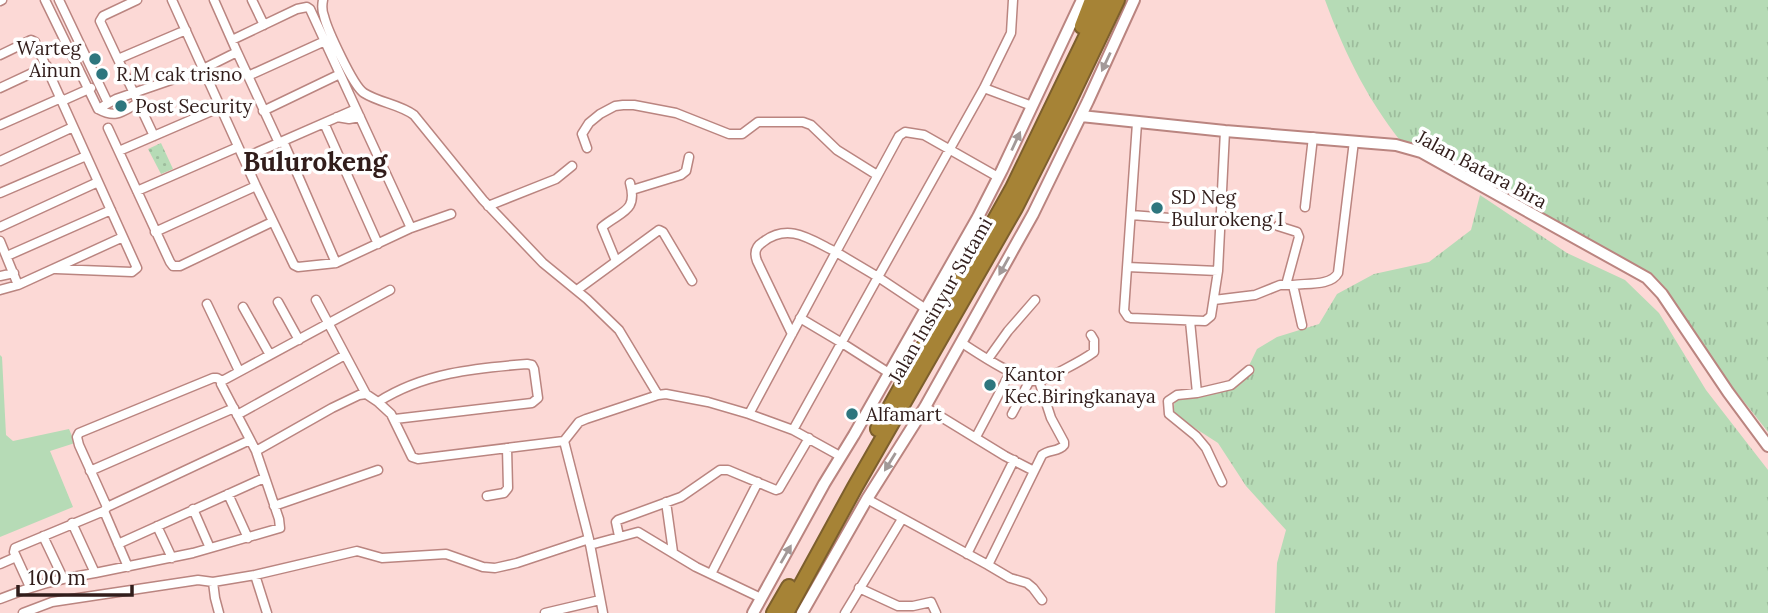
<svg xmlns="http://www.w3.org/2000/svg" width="1768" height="613" viewBox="0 0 1768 613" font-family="Lora,serif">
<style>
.grass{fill:url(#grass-tufts)}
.park{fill:url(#park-dots)}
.garden{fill:#b6dbb6}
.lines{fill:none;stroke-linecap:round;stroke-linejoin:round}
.street-casing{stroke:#ba8580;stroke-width:11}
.secondary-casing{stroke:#ba8580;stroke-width:14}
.highway-casing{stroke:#7d5f2d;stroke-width:18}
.street{stroke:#fff;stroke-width:8}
.secondary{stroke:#fff;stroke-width:10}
.highway{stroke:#a68336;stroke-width:14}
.oneway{fill:#a29998}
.poi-dot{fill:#2e767e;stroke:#fff;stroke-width:2.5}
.labels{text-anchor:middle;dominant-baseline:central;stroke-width:7;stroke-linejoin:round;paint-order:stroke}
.poi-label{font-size:19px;fill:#311d1b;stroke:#fff;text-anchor:start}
.street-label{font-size:19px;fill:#311d1b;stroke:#fff}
.district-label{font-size:26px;font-weight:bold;fill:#311d1b;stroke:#fff}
</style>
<defs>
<pattern id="grass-tufts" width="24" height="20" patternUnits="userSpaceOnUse" patternTransform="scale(1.75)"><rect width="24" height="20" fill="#b6dbb6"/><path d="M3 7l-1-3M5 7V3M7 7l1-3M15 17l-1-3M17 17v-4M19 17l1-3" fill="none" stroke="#9dbc9c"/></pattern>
<pattern id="park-dots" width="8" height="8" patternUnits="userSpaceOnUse" patternTransform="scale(1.75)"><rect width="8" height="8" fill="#b6dbb6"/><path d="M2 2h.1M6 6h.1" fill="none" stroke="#9dbc9c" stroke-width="1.8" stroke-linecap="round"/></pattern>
</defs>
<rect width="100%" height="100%" fill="#fcd9d6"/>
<path class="grass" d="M1325,0H1768V432L1643,274L1409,151C1371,107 1345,55 1325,0Z
M1480,195L1567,253L1625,280L1659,313L1706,390L1768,470V613H1275L1277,563L1286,530L1246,486L1218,443L1173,414L1175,398L1241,382L1257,349L1277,337L1319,324L1337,294L1374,274L1429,262L1471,230Z"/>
<path class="park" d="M161,143L173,169L161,174L148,149Z"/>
<path class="garden" d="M0,355L2,357L6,435L13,441L69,429L75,443L50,451L73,507L0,537Z"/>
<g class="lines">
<defs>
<path id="street" d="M45,0L98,109C116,119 122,112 138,103
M59,0L108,103
M137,0L103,16L100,21L154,136
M172,0L256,186L294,265L298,267L336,263L411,228L310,9L307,7L297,9L232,40
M252,0L264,25
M323,0C322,5 322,11 324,16C327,29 353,86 364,93C380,103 399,104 414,115L483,200L543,263L587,299L619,330L658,395
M0,1L2,0
M237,52L279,143
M0,55L31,40L35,42L137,268L132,272L56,269
M118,59L186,30
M248,76L325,41
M0,88L47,66
M984,88L1032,106
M62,101L91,88
M98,109L116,99L203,69L237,52L214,0
M263,111L340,74
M337,117L349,119L360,117
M324,123L378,244
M1137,123L1124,311L1128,317L1131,318L1205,321L1211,316L1218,271L1225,131
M0,125L61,98
M108,128L170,262L173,266H180L272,222
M283,141L336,263
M587,148L582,134L589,123L600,114L615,106L623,105H634L676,113L729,134H742L758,122H803L811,125L837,150L877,175
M119,151L221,107
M244,158L356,109
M0,161L73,127
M632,190L681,175L686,171L689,157
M137,191L238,147
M0,193L86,156
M488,206L556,179L572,166
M1305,207L1313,137
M1131,215L1221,222
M1278,226L1297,232L1299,237L1286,285
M0,227L98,182
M411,228L451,214
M155,232L256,186
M0,241L18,285
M7,256L111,210
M616,261L602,227C621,211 638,212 630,183
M1127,267L1218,271
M0,276L14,273
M0,290L18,285L123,237
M577,290L659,230L663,232L692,281
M316,300L366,394L378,402L391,414L412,457L418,459L564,441
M1214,300L1255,295L1280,285H1293
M278,302L299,340
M207,304L239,371
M243,307L270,355
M926,309L878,277L984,88L1011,33L1013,0
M800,318L842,343L889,373
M1190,321L1197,393
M1302,325L1293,285C1307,283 1331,286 1338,273L1354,141
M962,343C977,353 1019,380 1035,381C1044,382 1086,358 1094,352V340L1091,335
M988,359L1008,331L1035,300
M1039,381L1051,418L1064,442V445C1059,452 1049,449 1042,455L988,565L1010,578L1027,583L1033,588L1042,600
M378,402C423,373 475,368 527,364L532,365L534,369L538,398L532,403L395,419
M925,407L1005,456L1034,471
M749,414L836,252C811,240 789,222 763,242C755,247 754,253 757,261L792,334
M1012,414L1030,380
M237,415L345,355
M793,430L878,277L836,252L899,136L905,132L924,135L998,177
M976,437L1011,371
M564,441L579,422L586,419L658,395L666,394L708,402L749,414L793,430L840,456
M564,441L589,539
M256,451L332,408L359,395L366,394
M90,471L234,408
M1222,482L1206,448L1196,436L1169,414L1168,401L1177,395L1197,393L1231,385L1249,370
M228,494L248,538
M487,496L504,493L508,488L507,448
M867,499L988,565
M666,502L673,552
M274,506L378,470
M107,507L250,440
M193,509L210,548
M72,523L95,573L193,553L280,528L279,519L256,451L221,384L222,381L390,290
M157,526L172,558
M43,536L63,578
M619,536L616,522L618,520L681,497L720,470H728L776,490L779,489L809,438
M118,544L264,478
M590,545L638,532L696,567L761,598
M967,554L1014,460
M0,564L16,557
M128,567L104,511L107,507L79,445L77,437L79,433L213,378H217L222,381
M711,574L758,482
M255,575L267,613
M213,582L215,598L219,613
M30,587L14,552L15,548L104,511
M859,588L898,606H913L931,602L936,613
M0,599C31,586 62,578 95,573
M23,613L52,602L198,580L213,582L255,575L357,551L382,558L446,554L483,567L495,568L517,563L589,539L603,613
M545,613L600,600
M845,613L902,519"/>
<path id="secondary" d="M1081,116L1225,131L1396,145L1421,152L1647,278L1662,294L1728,392L1768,446
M753,613L824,484L854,435L978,217L1002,170L1082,0
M802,613L867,499L925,407L1033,214L1088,101L1134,0"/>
<path id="highway" d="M1082,26L1092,0
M878,429L1013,188L1104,0
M774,613L789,587
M786,613L855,487L1015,208L1063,113L1117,0"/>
</defs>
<use href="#street" class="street-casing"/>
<use href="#secondary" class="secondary-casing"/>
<use href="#highway" class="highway-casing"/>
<use href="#street" class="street"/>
<use href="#secondary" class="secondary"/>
<use href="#highway" class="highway"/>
</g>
<defs><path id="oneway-solid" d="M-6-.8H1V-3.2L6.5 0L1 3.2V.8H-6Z" transform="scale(1.75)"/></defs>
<g class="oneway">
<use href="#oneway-solid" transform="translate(1106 62) rotate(115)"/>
<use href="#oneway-solid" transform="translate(1016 141) rotate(-65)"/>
<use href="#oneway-solid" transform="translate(1004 266) rotate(119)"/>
<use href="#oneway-solid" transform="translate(890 462) rotate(122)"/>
<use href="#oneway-solid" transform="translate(786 554) rotate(-60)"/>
</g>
<g class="poi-dot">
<circle cx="95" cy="59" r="7"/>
<circle cx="102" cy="74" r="7"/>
<circle cx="121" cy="106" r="7"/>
<circle cx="1157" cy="208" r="7"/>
<circle cx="990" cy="385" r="7"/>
<circle cx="852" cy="414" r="7"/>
</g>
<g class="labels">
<g class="poi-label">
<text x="81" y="48" text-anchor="end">Warteg<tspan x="81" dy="22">Ainun</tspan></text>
<text x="116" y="74">R.M cak trisno</text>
<text x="135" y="106">Post Security</text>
<text x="1171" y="197">SD Neg<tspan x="1171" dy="22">Bulurokeng I</tspan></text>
<text x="1004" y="374">Kantor<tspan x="1004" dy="22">Kec.Biringkanaya</tspan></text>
<text x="866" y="414">Alfamart</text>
</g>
<g class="street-label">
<text transform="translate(1482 169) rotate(28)">Jalan Batara Bira</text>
<text transform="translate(940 300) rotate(-60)">Jalan Insinyur Sutami</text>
</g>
<g class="district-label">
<text x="315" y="161">Bulurokeng</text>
</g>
</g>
<path d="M18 585v10h114v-10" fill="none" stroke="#311d1b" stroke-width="3.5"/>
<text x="28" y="585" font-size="21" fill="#311d1b" stroke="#ffffff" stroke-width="5" paint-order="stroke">100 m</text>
</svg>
